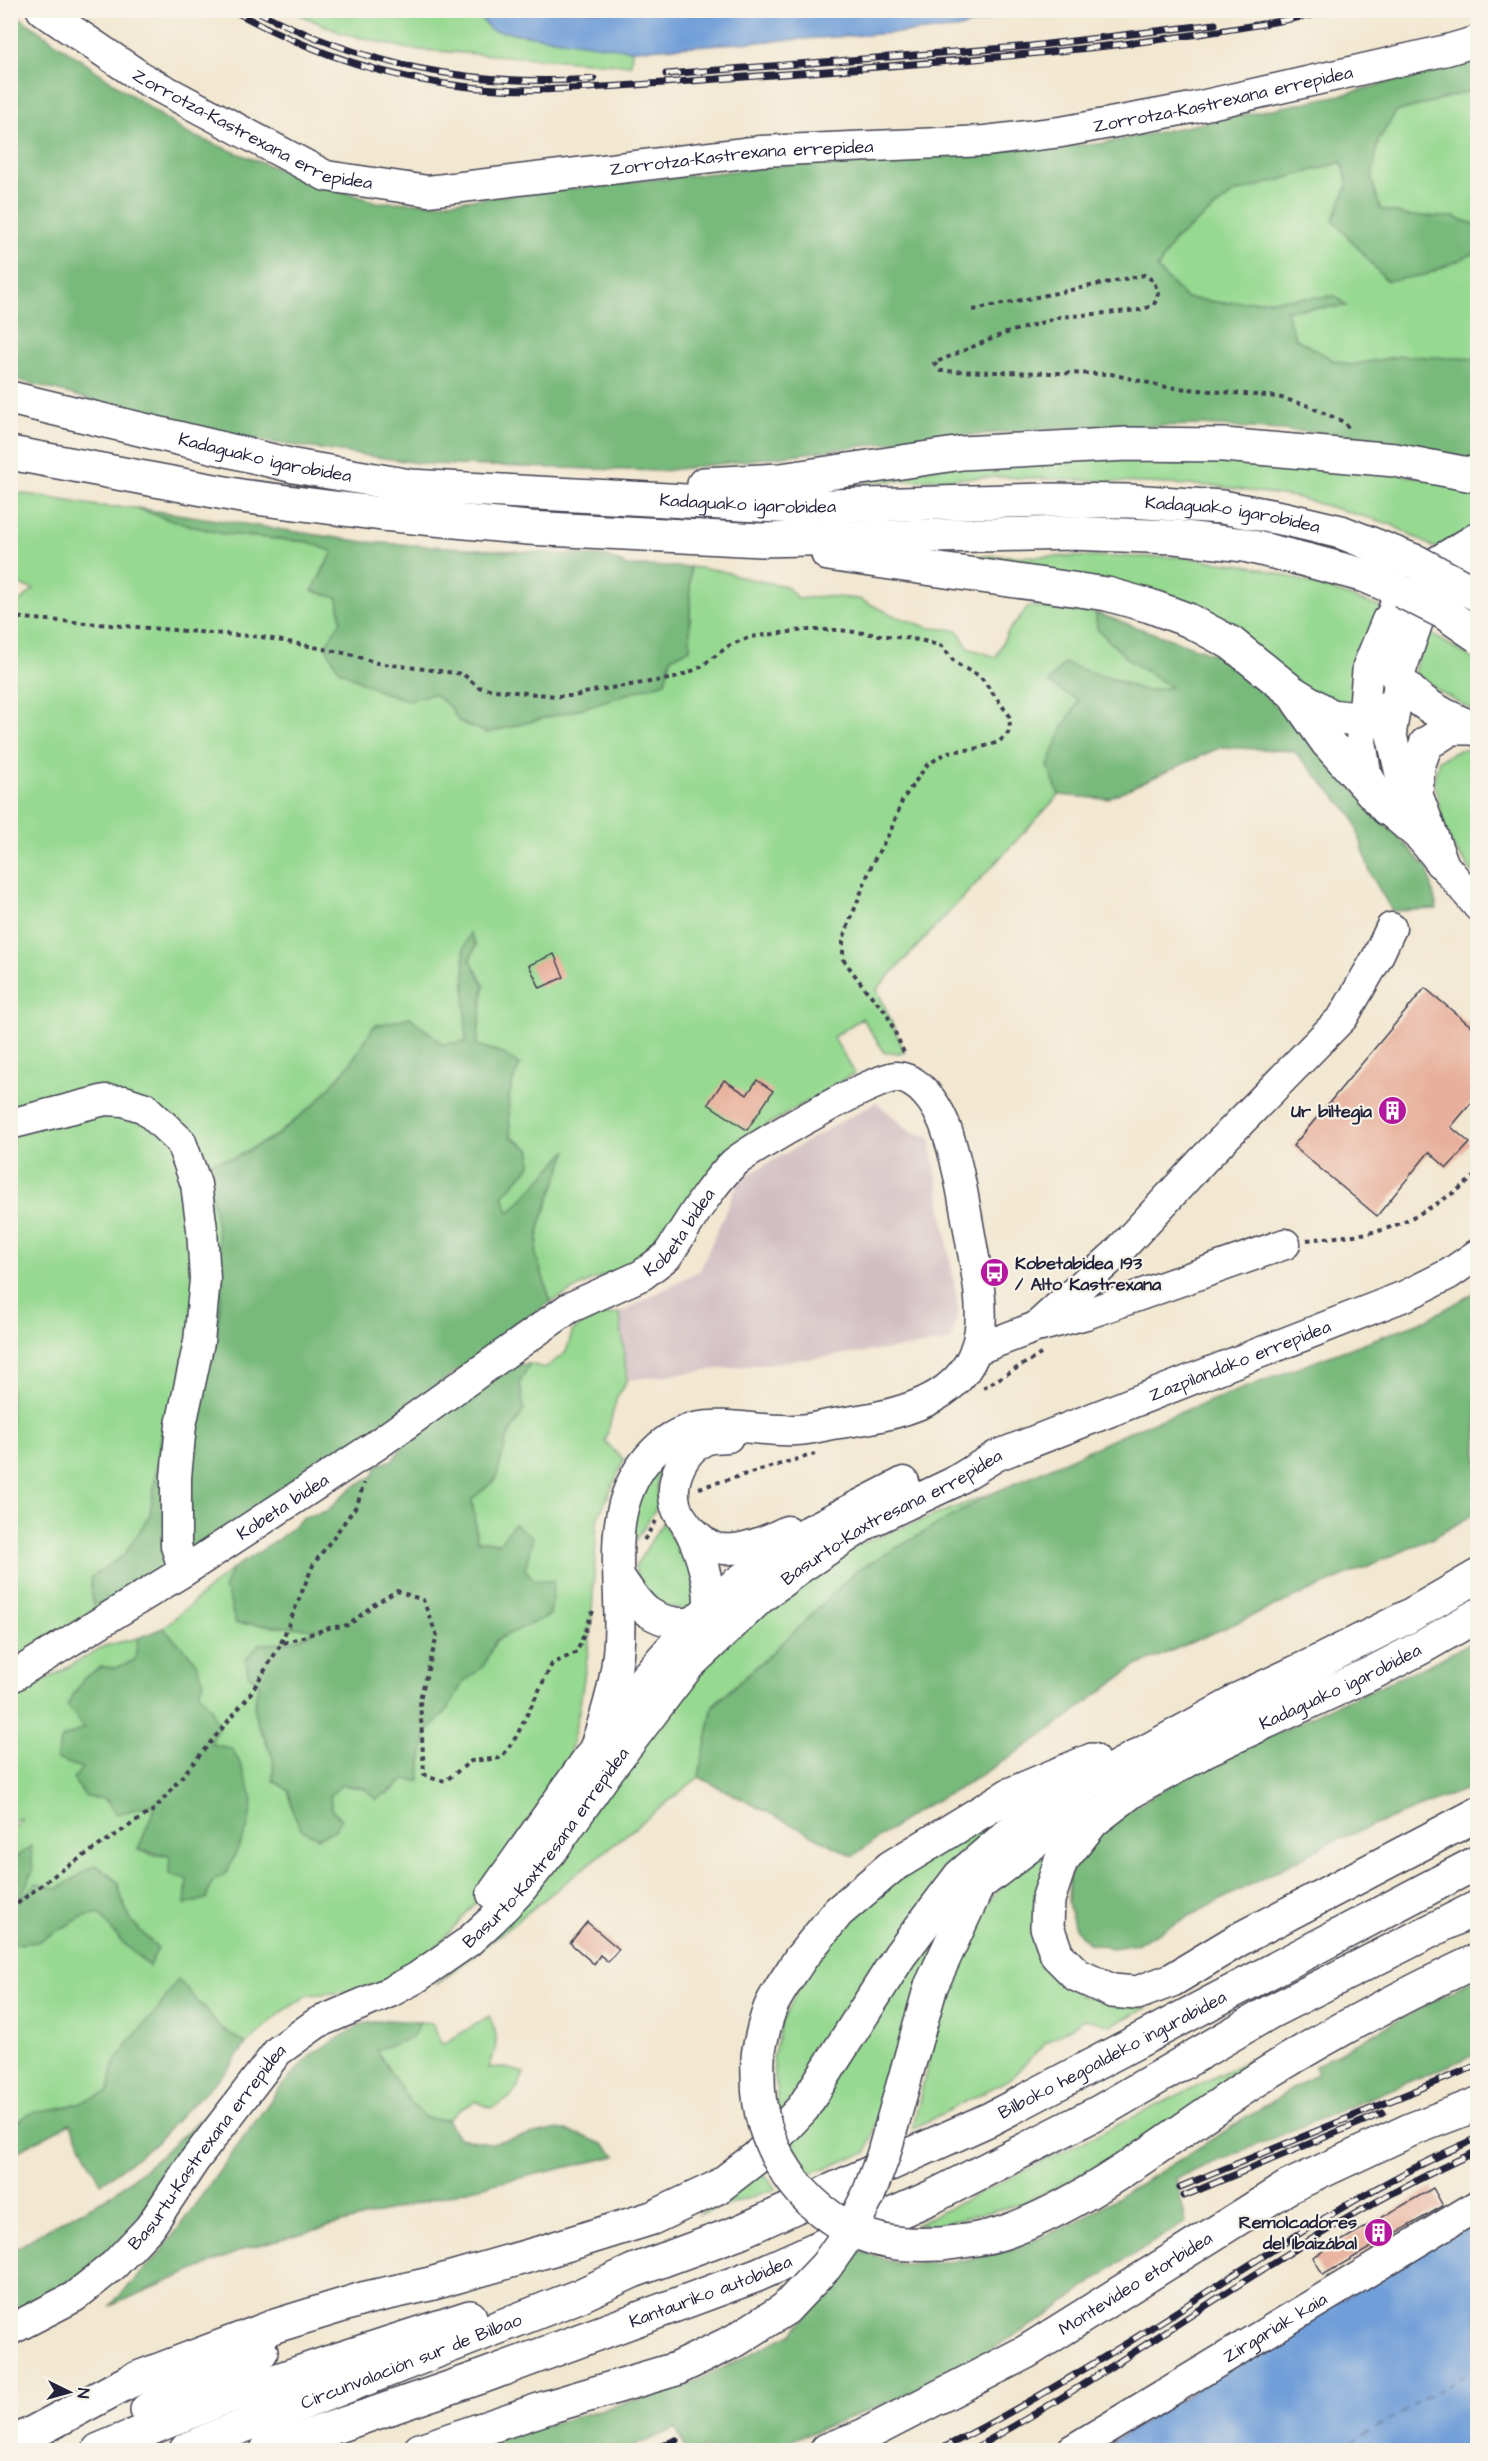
<svg xmlns="http://www.w3.org/2000/svg" width="1488" height="2461" viewBox="0 0 1488 2461" font-family="'Architects Daughter',sans-serif">
<style>
.industrial{fill:#d2bec2}
.green{fill:#96d991;stroke:#5c7e66;stroke-width:1.5}
.forest{fill:#78b97b;stroke:#4d6e5b;stroke-width:1.5}
.water{fill:#6f9ed8;stroke:#48608a;stroke-width:1.5}
.lines{fill:none;stroke-linecap:round;stroke-linejoin:round}
.ferry{stroke:#41547a;stroke-width:1.5;stroke-dasharray:8 6;stroke-linecap:butt}
.building{fill:#e8b09c}
.minor-casing{stroke:#414051;stroke-width:33}
.major-casing{stroke:#414051;stroke-width:36}
.highway-casing{stroke:#414051;stroke-width:36}
.path{stroke:#414051;stroke-width:4;stroke-dasharray:4.5 4.5;stroke-linecap:butt}
.minor{stroke:#fff;stroke-width:30}
.major{stroke:#fff;stroke-width:33}
.highway{stroke:#fff;stroke-width:33}
.rail-casing{stroke:#22223b;stroke-width:7}
.rail{stroke:#f7f3e8;stroke-width:4.5;stroke-dasharray:14;stroke-linecap:butt}
.highway-bridge-casing{stroke:#414051;stroke-width:36;stroke-linecap:butt}
.highway-bridge{stroke:#fff;stroke-width:33}
.labels{text-anchor:middle;dominant-baseline:central;stroke-width:4.5;stroke-linejoin:round;paint-order:stroke}
.street-label{font-size:18px;fill:#22223b;stroke:#f7f3e8}
.poi-label{font-size:18px;font-weight:bold;fill:#22223b;stroke:#f7f3e8;text-anchor:end}
</style>
<rect width="100%" height="100%" fill="#f7f3e8"/>
<filter id="ink" filterUnits="userSpaceOnUse"><feTurbulence type="fractalNoise" baseFrequency=".0167" numOctaves="2"/><feDisplacementMap in="SourceGraphic" scale="12" xChannelSelector="R" yChannelSelector="G"/><feConvolveMatrix kernelMatrix="1 2 1 2 8 2 1 2 1" color-interpolation-filters="sRGB"/></filter>
<filter id="wash" filterUnits="userSpaceOnUse"><feTurbulence type="fractalNoise" baseFrequency=".008" numOctaves="4" result="noise"/><feDisplacementMap in="SourceGraphic" scale="24" xChannelSelector="R" yChannelSelector="G"/><feGaussianBlur stdDeviation="1.35" result="paint"/><feColorMatrix in="noise" values="0 0 0 0 0 0 0 0 0 0 0 0 0 0 0 0 0 1.4 0 .05"/><feComposite in="paint" operator="in"/></filter>
<g filter="url(#wash)">
<rect width="100%" height="100%" fill="#f2e7d0"/>
<path class="industrial" d="M876,1102L911,1132L930,1137L959,1313L951,1342L627,1380L620,1313L700,1270L739,1180Z"/>
<path class="green" d="M292,11H474L491,30L632,50L631,65L409,49L341,33Z
M1477,89V225L1454,217L1409,216L1380,209L1372,179L1378,141L1396,112Z
M1343,162L1348,185L1333,220L1425,275L1477,252V359L1402,356L1350,365L1333,360L1295,338L1285,310L1346,306L1336,296L1223,303L1186,298L1157,269L1174,240L1234,193Z
M1122,456L1323,462L1477,487V530L1437,549L1390,524L1295,497L1214,486L1002,477L834,483L947,466Z
M11,489L19,493L98,506L137,508L170,520L223,534L309,542L334,552L324,567L313,591L338,598L341,621L325,646L379,691L407,699L434,694L450,707L459,722L487,733L583,708L665,682L671,658L690,649V567L718,570L749,579L786,586L798,599L824,596L859,599L895,616L930,628L958,630L968,648L996,657L1007,633L1029,606L1096,613L1097,629L1130,661L1172,687L1146,691L1106,676L1079,701L1063,727L1048,766L1059,795L877,989L905,1053H885L862,1018L833,1037L855,1073L741,1141L650,1258L592,1280L551,1302L536,1255L540,1224L567,1152L509,1213L503,1196L531,1150L511,1137C507,1106 506,1094 520,1065L502,1053L477,1045L484,985L470,959L476,946L470,934L466,996V1042L443,1044L410,1017L375,1026L350,1064L318,1101L277,1135L234,1158L205,1162C214,1207 225,1259 220,1305C217,1343 203,1381 193,1418L162,1434L150,1515L124,1555L90,1578L106,1603L11,1662L10,606H15L34,589L11,583Z
M957,556L1181,557L1252,566L1314,584L1383,608L1350,706L1330,704L1133,594Z
M1426,631L1477,661V713L1437,690L1414,672Z
M1477,749V877L1453,847L1443,824L1434,780L1439,760L1459,750Z
M620,1313L627,1380L617,1397L605,1442L624,1460L597,1520L591,1631L579,1711L570,1753L552,1793L486,1891L441,1942L415,1965L381,1983L347,1992L308,1995L282,2012L246,2044L220,2027L202,2005L158,2009L130,2041L113,2066L109,2092C97,2096 85,2101 72,2105C46,2113 33,2105 11,2128V1939L16,1944L37,1942L82,1917L99,1913L119,1939L149,1966L158,1948C133,1925 124,1916 118,1882L96,1865L58,1889L16,1905L31,1847L11,1862V1832L22,1819L11,1822V1693L39,1684L104,1646L138,1638L135,1660L116,1668L101,1667L85,1728L82,1768L116,1814L156,1804L138,1850L154,1855L170,1856L206,1899L212,1882L227,1872L210,1744L212,1710L199,1693L194,1659L163,1628L232,1569L225,1589C233,1600 230,1610 236,1623L317,1629C299,1641 282,1644 260,1644L248,1674L259,1684C247,1721 262,1725 272,1756C275,1763 273,1773 273,1780L289,1791L293,1812L341,1820L331,1807L330,1795L342,1785L388,1794L405,1780L420,1781L421,1763L427,1732L448,1709L462,1684L484,1665L496,1640L550,1614C538,1588 525,1561 500,1545C494,1541 484,1541 477,1540L472,1499L496,1479L507,1438L524,1410L520,1383L529,1364L545,1368L566,1352L573,1330L599,1316Z
M665,1458L659,1469L657,1482L658,1505L632,1547L634,1502Z
M998,1491L856,1571L788,1638L713,1705L699,1777L436,1985L535,1886L700,1667L837,1553Z
M663,1522L672,1539L693,1566L697,1598L689,1611L658,1604L637,1577L635,1567Z
M995,1820L967,1850L779,2117L773,2057L781,2024L806,1973L835,1934L889,1884Z
M1064,1833L1052,1970L1076,1993L1113,2006L1148,2007L1111,2025L1085,2019L1046,2042L1010,2079L912,2129C931,2059 947,1953 993,1897C1013,1873 1039,1853 1064,1833Z
M955,1897L866,2153L808,2174L789,2135Z
M489,2016C500,2037 497,2047 489,2068L502,2067L524,2073C517,2093 509,2102 490,2108L476,2101L459,2110L447,2120L426,2118L412,2105L375,2050L411,2038L420,2022L432,2023L442,2045Z
M1297,2045L1090,2170L1024,2203L945,2223L913,2226L1269,2050Z
M757,2166L776,2189L698,2215Z"/>
<path class="forest" d="M10,11L186,133L291,174L376,202L438,203L870,156L1100,144L1341,95L1477,59V89L1396,112L1378,141L1372,179L1380,209L1409,216L1454,217L1477,225V252L1425,275L1387,281L1333,220L1348,185L1342,162L1234,193L1174,240L1157,269L1186,298L1223,303L1336,296L1346,306L1286,310L1295,338L1333,360L1350,365L1402,356L1477,359V461L1343,434L1203,425L1051,428L887,443L662,471L426,464L220,435L11,378Z
M137,508L365,542L608,557L627,566L690,567V649L671,658L665,682L583,708L487,733L459,722L450,707L434,694L407,700L379,691L339,670L325,646L341,621L338,598L312,591L333,552L309,542L223,534L170,520Z
M1096,613L1216,655L1262,691L1428,869L1437,909L1392,911L1371,875L1353,816L1294,751L1221,747L1106,799L1059,795L1048,766L1063,727L1079,701L1048,683L1064,663L1146,691L1171,687L1130,661L1097,629Z
M470,933L476,946L470,959L484,985L477,1045L502,1053L520,1065C506,1093 507,1106 511,1137L531,1150V1165L503,1196L509,1213L568,1150L540,1224L536,1255L551,1302L325,1467L106,1603L93,1605L90,1578L124,1555L150,1515L162,1434L193,1418C203,1381 217,1343 220,1305C225,1258 214,1208 205,1162L234,1158L277,1135L318,1101L350,1064L374,1026L410,1017L443,1044L466,1042L464,947Z
M1477,1291V1512L1433,1538L1134,1667L1041,1737L962,1787L918,1810L853,1856L699,1777L713,1706L788,1638L856,1571L989,1495L1138,1428L1428,1319Z
M529,1364L520,1383L524,1410L507,1438L496,1479L472,1499L477,1540L499,1543L514,1524L533,1537L525,1569L534,1580L554,1581L550,1615L496,1640L484,1665L462,1684L448,1709L427,1732L421,1763L420,1781L405,1780L376,1800L365,1788L342,1785L330,1795L331,1807L341,1820L335,1830L318,1838L302,1830L293,1812L289,1791L273,1780C273,1773 275,1763 272,1756C262,1725 247,1721 259,1684L248,1674L246,1659L260,1644C281,1644 300,1642 316,1629L236,1623C230,1610 233,1600 224,1589L232,1569L275,1542L304,1517L327,1511L351,1488L373,1476L378,1465L393,1460L410,1436L516,1365Z
M163,1628L194,1659L204,1681L199,1693L212,1710L218,1728L211,1744L231,1748L240,1763L253,1799L248,1827L227,1872L212,1882L206,1899L185,1905L187,1879L169,1874L170,1856L138,1850L156,1804L116,1814L106,1799L86,1797L73,1779L82,1768L56,1759L62,1738L84,1728L67,1705L84,1678L101,1667L116,1668L135,1660L138,1638Z
M1477,1639V1785L1334,1841L1136,1944L1113,1948L1088,1943L1075,1928L1068,1904L1069,1876L1086,1845L1123,1814L1174,1783L1335,1705L1429,1665Z
M31,1846L33,1871L18,1902L36,1883L58,1889L95,1865L118,1882C124,1916 133,1925 158,1948L149,1966L119,1939L99,1913L82,1917L37,1942L16,1944L11,1939V1862Z
M1477,1977V2054L1176,2178L1186,2222L1114,2266L1041,2320L926,2388L766,2450H686L676,2428L625,2450H456L686,2386L791,2334L839,2281L859,2251L900,2264L964,2261L1011,2250L1074,2223L1152,2177L1316,2074L1315,2066Z
M178,1979L220,2027L246,2044L229,2068L180,2116L155,2144L101,2183L70,2123L11,2155V2128C33,2105 46,2113 72,2105C85,2101 97,2096 109,2092L113,2066L130,2041L158,2009Z
M386,2020L420,2022L412,2038L376,2050L412,2105L426,2118L447,2120L458,2138L490,2143L558,2129L581,2135L604,2145L616,2156L471,2189L247,2248L110,2306L161,2252L278,2090L312,2054L362,2024Z
M227,2094L128,2233L96,2266L63,2288L11,2316V2252L52,2226L107,2198L158,2158Z"/>
<path class="water" d="M474,11H1020L956,29L632,50L491,30Z
M1477,2215V2450H1098Z"/>
<g class="lines">
<path class="ferry" d="M1339,2450L1478,2367"/>
</g>
<g id="blocks">
<path class="building" d="M554,954L564,977L540,988L529,965Z
M1425,988L1478,1032V1095L1451,1127L1470,1143L1447,1168L1429,1152L1377,1216L1293,1146Z
M724,1080L747,1095L757,1080L773,1091L747,1130L708,1104Z
M587,1922L619,1949L608,1962L600,1955L594,1964L570,1943Z
M1433,2188L1443,2206L1323,2275L1313,2257Z"/>
</g>
</g>
<g filter="url(#ink)">
<use href="#blocks" fill-opacity="0" stroke="#414051" stroke-width="1.5"/>
<g class="lines">
<defs>
<g id="minor">
<path id="s1" d="M42,10L144,79L326,176L428,191L761,151L985,141L1061,132L1192,108L1447,50L1478,41"/>
<path d="M1412,582L1418,573L1478,537"/>
<path d="M1387,620L1368,666L1361,741L1366,773L1387,809L1420,837L1478,906"/>
<path d="M1410,815L1391,733L1401,670L1419,618L1446,589"/>
<path d="M10,1124L105,1100L124,1101L145,1108L181,1142L196,1184L202,1229L205,1279L199,1342L181,1425L176,1477V1546L184,1571"/>
<path d="M1041,1326L1086,1314L1285,1244"/>
<path d="M975,1350L1036,1327L1116,1254L1203,1160L1343,1017L1377,958L1391,928"/>
<path d="M687,1526C694,1532 701,1540 709,1545C730,1557 767,1541 787,1531"/>
<path d="M619,1576C627,1588 637,1604 648,1612C665,1624 688,1626 707,1619"/>
<path d="M707,1621C714,1593 701,1552 688,1527C684,1520 676,1512 675,1503C670,1480 683,1450 705,1440C711,1437 721,1438 728,1437"/>
<path id="s2" d="M10,1678L184,1571L375,1446L569,1308L642,1275L667,1256C686,1228 709,1186 734,1163C751,1148 877,1076 896,1077C919,1078 936,1104 944,1123C958,1160 964,1202 971,1241C976,1270 983,1300 980,1329C972,1403 893,1416 833,1424C821,1426 808,1430 796,1430C740,1433 692,1406 648,1458C603,1511 623,1579 619,1642C617,1679 607,1712 595,1747"/>
<path d="M492,1894L645,1677L692,1624L728,1589L793,1539L904,1482"/>
<path id="s3" d="M10,2330L74,2297L114,2265L150,2227L194,2161L278,2051L317,2023L390,1992L416,1978L468,1942L492,1920L518,1893L552,1851L610,1769L689,1666L759,1600L799,1569L870,1522L952,1483L996,1456L1407,1295L1449,1274L1478,1254"/>
<path id="s4" d="M1072,2450L1478,2205"/>
</g>
<g id="major">
<path id="s5" d="M827,2450L863,2436L1026,2352L1288,2187L1410,2130L1478,2104"/>
</g>
<g id="highway">
<path id="s6" d="M10,398L294,466L410,486L796,507L1045,500L1130,501L1222,507L1286,519L1341,532L1417,562"/>
<path d="M10,453L241,496L382,514L528,528L761,540L1070,533L1175,537L1244,545L1306,560L1366,576L1401,591"/>
<path d="M704,484L781,480L962,453L1127,444L1224,445L1395,460L1478,476"/>
<path d="M828,554L1107,594L1150,606L1188,620L1231,643L1292,692L1331,716L1373,721L1396,702"/>
<path d="M1469,577L1478,570"/>
<path d="M1396,606C1393,617 1387,631 1387,643C1385,687 1440,716 1476,729"/>
<path d="M1298,701L1327,742L1387,809"/>
<path d="M1441,862L1416,795L1418,766L1426,744L1451,728H1472"/>
<path d="M1237,1700L1314,1664L1407,1617L1478,1576"/>
<path d="M1199,1754L1132,1791L1093,1821L1061,1861L1048,1900L1047,1927L1057,1955L1077,1975L1112,1991L1137,1993L1172,1980L1238,1940L1478,1814"/>
<path id="s7" d="M1177,1763L1374,1672L1424,1646L1478,1615"/>
<path d="M800,1959L838,1912L891,1867L1009,1795L1092,1760"/>
<path d="M931,1986L978,1885L1062,1821L1085,1807"/>
<path d="M941,2244C964,2241 986,2239 1008,2231C1101,2197 1185,2124 1269,2072C1336,2030 1406,1994 1478,1960"/>
<path d="M147,2410L261,2352"/>
<path d="M10,2445L130,2381L275,2326L366,2298L430,2284L546,2251L652,2218L718,2187L757,2157L803,2108L900,1955L960,1876L1035,1812L1257,1691"/>
<path d="M99,2450L219,2400L336,2360L470,2317"/>
<path id="s8" d="M186,2450L223,2434L579,2296L633,2271L739,2232L990,2119L1478,1862"/>
<path id="s9" d="M267,2450L481,2377L757,2275L934,2196L1101,2111L1270,2012L1478,1907"/>
<path d="M420,2450L548,2407L676,2369"/>
</g>
</defs>
<use href="#minor" class="minor-casing"/>
<use href="#major" class="major-casing"/>
<use href="#highway" class="highway-casing"/>
<path class="path" d="M973,310L1144,275L1154,281L1158,294L1154,305L1141,310L1060,317L1003,334L934,363L941,371L1111,374L1166,387L1278,397L1306,405L1344,422L1349,429
M10,617L262,637L350,654L377,663L463,674L478,687L495,690L557,696H575L592,691L675,678L699,668L730,645L750,637L805,630H839L920,640L942,646L956,664L980,676L1009,715L1010,727L1008,733L999,742L975,749L948,752L927,765L903,799L891,830L872,864L843,939V959L866,990L886,1012L905,1055
M1307,1240C1332,1237 1358,1236 1382,1230C1407,1223 1461,1192 1478,1172
M983,1388L1041,1354
M699,1488L815,1454
M644,1540L656,1521
M281,1643L313,1565L357,1505L364,1483
M10,1909L56,1874L155,1809L249,1696L281,1644L329,1628L349,1625L373,1605L397,1591L423,1600L437,1636L420,1699L424,1774L431,1778L445,1781L471,1761L501,1758L516,1737L552,1664L577,1652L593,1611"/>
<use href="#minor" class="minor"/>
<use href="#major" class="major"/>
<use href="#highway" class="highway"/>
<defs>
<path id="rail" d="M232,10C303,49 380,77 461,86C519,93 577,89 636,85C690,81 745,77 799,73C979,59 1159,47 1337,10
M255,10C363,66 472,87 594,79
M666,74L1031,46L1215,24
M1180,2187L1478,2065
M1184,2196L1383,2113
M652,2450L676,2440
M677,2450L680,2449
M939,2450C1005,2417 1069,2379 1132,2340C1245,2269 1355,2191 1478,2138
M971,2450C1143,2357 1298,2231 1478,2151"/>
</defs>
<use href="#rail" class="rail-casing"/>
<use href="#rail" class="rail"/>
<defs>
<path id="highway-bridge" d="M1417,562L1478,595
M1401,591L1443,612L1478,636
M800,1959C791,1973 781,1987 773,2002C766,2015 762,2035 759,2050C757,2059 758,2069 758,2078C758,2145 800,2210 864,2235C889,2245 915,2245 941,2244
M676,2369L736,2340L785,2309L826,2266L849,2233L868,2196L883,2156L931,1986"/>
</defs>
<use href="#highway-bridge" class="highway-bridge-casing"/>
<use href="#highway-bridge" class="highway-bridge"/>
</g>
</g>
<defs>
<symbol id="building-disc" viewBox="-11 -11 22 22"><circle r="9.5" fill="#b5179e" stroke="#f7f3e8"/><path d="M-4-6H4V6H1V3H-1V6H-4ZM-2.5-4.3h1.7v1.8h-1.7ZM.8-4.3h1.7v1.8H.8ZM-2.5-1h1.7V.8h-1.7ZM.8-1h1.7V.8H.8Z" fill="#fff"/></symbol>
<symbol id="bus-disc" viewBox="-11 -11 22 22"><circle r="9.5" fill="#b5179e" stroke="#f7f3e8"/><path d="M-5-6H5V4H4V6H2V4H-2V6H-4V4H-5ZM-3.5-4V0h7V-4ZM-3.5 1.2v1.5H-2V1.2ZM2 1.2v1.5H3.5V1.2Z" fill="#fff"/></symbol>
</defs>
<g fill-rule="evenodd">
<use href="#building-disc" x="1376" y="1094" width="33" height="33"/>
<use href="#bus-disc" x="978" y="1256" width="33" height="33"/>
<use href="#building-disc" x="1362" y="2216" width="33" height="33"/>
</g>
<g class="labels">
<g class="street-label">
<text stroke="none"><textPath href="#s1" startOffset="1234">Zorrotza-Kastrexana errepidea</textPath></text>
<text stroke="none"><textPath href="#s1" startOffset="244">Zorrotza-Kastrexana errepidea</textPath></text>
<text stroke="none"><textPath href="#s1" startOffset="748">Zorrotza-Kastrexana errepidea</textPath></text>
<text stroke="none"><textPath href="#s6" startOffset="262">Kadaguako igarobidea</textPath></text>
<text stroke="none"><textPath href="#s6" startOffset="748">Kadaguako igarobidea</textPath></text>
<text stroke="none"><textPath href="#s6" startOffset="1234">Kadaguako igarobidea</textPath></text>
<text stroke="none"><textPath href="#s2" startOffset="808">Kobeta bidea</textPath></text>
<text stroke="none"><textPath href="#s3" startOffset="1604">Zazpilandako errepidea</textPath></text>
<text stroke="none"><textPath href="#s2" startOffset="322">Kobeta bidea</textPath></text>
<text stroke="none"><textPath href="#s3" startOffset="1221">Basurto-Kaxtresana errepidea</textPath></text>
<text stroke="none"><textPath href="#s7" startOffset="180">Kadaguako igarobidea</textPath></text>
<text stroke="none"><textPath href="#s3" startOffset="736">Basurto-Kaxtresana errepidea</textPath></text>
<text stroke="none"><textPath href="#s8" startOffset="1008">Bilboko hegoaldeko ingurabidea</textPath></text>
<text stroke="none"><textPath href="#s3" startOffset="274">Basurtu-Kastrexana errepidea</textPath></text>
<text stroke="none"><textPath href="#s5" startOffset="351">Montevideo etorbidea</textPath></text>
<text stroke="none"><textPath href="#s9" startOffset="471">Kantauriko autobidea</textPath></text>
<text stroke="none"><textPath href="#s4" startOffset="237">Zirgariak kaia</textPath></text>
<text stroke="none"><textPath href="#s8" startOffset="242">Circunvalación sur de Bilbao</textPath></text>
</g>
<g class="poi-label">
<text x="1372" y="1111">Ur biltegia</text>
<text x="1015" y="1263" text-anchor="start">Kobetabidea 193<tspan x="1015" dy="21">/ Alto Kastrexana</tspan></text>
<text x="1357" y="2222">Remolcadores<tspan x="1357" dy="21">del Ibaizábal</tspan></text>
</g>
</g>
<rect width="1488" height="2461" fill="none" stroke="#f7f3e8" stroke-width="36"/>
<g transform="translate(69 2392) rotate(95)" stroke="#f7f3e8" stroke-width="4.5" paint-order="stroke">
<path d="M0-4.5L10 22L0 15L-10 22Z" fill="#22223b"/>
<text y="-9" font-size="16" font-weight="bold" text-anchor="middle" fill="#22223b">N</text>
</g>
</svg>
